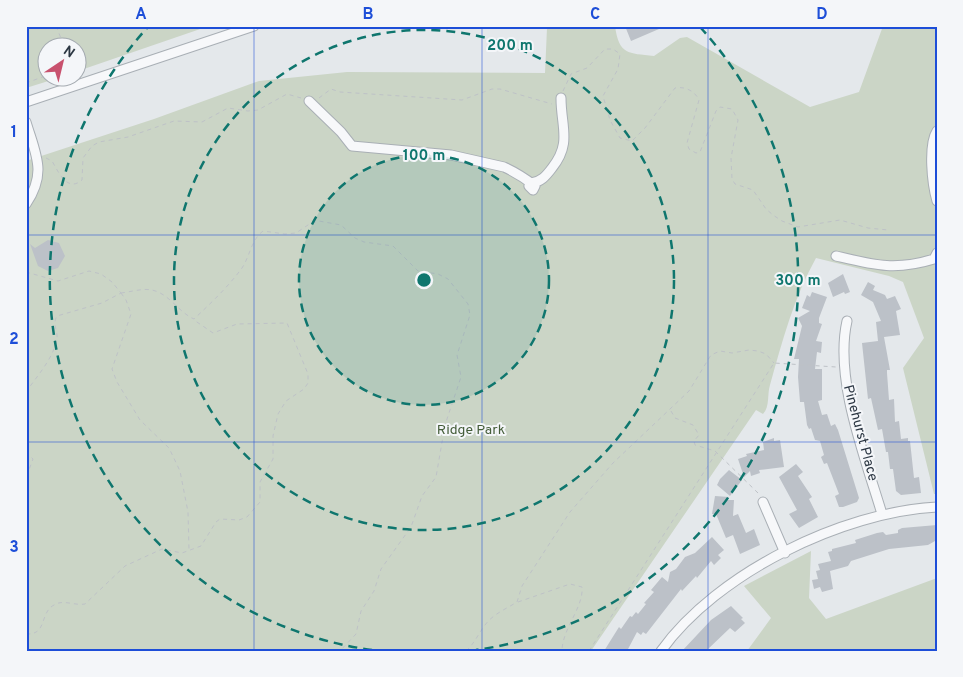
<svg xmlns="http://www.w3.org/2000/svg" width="963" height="677" viewBox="0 0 963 677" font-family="Overpass,sans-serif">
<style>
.green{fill:#cbd5c6}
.building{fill:#bcc1c8}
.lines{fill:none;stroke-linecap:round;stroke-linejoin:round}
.minor-casing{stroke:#a9afb5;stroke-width:11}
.path{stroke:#bec2c7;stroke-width:1;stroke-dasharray:4 4;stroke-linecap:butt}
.minor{stroke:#f7f8fa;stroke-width:9}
.grid{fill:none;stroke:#1d4ed8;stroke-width:1;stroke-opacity:0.55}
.ring{fill:none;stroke:#0f766e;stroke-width:2.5;stroke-dasharray:9 6}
.labels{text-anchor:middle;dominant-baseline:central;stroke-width:4;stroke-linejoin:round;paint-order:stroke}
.park-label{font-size:14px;fill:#455e3a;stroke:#f4f6f9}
.street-label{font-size:14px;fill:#2c3743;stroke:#f4f6f9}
.centre{fill:#0f766e;stroke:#f4f6f9;stroke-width:2.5}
.ring-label{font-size:15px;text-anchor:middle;font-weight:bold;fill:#0f766e;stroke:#f4f6f9;stroke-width:4;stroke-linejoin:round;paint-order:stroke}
.neatline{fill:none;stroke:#1d4ed8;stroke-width:2}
.grid-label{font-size:16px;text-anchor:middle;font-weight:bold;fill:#1d4ed8}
</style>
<rect width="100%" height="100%" fill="#e4e8eb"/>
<path class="green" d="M26,26H209L78,71V48H48V78H58L26,88Z
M558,26H615C619,55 628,53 654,56L680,38L687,37L810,107L859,92L883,26H937V494H934L903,368L924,338L903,282L889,276L816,258C794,297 782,342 770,385C767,394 770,407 763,414L756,410L591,651H26V161L154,119L259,81L347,72L545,73L547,28Z
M811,551L809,598L826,619L937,578V651H747L771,618L744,586Z"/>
<path class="building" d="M625,26H666L631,41Z
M48,240L59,243L65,256L58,268L48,271L38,266L30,244L35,248Z
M843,274L850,292L845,294L844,292L833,297L828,283Z
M868,282L875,286L873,290L885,295L887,299L895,296L901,309L896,311L900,335L884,337L890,370H887V373L889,400L894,399L895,422L899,421L901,439L908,438V441H910L914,478L919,477L921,493L901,495L896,491L893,469H890L888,452H886L882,429L878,430L871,398L868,399L862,343L878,341L876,322L881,321L873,302L861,295Z
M812,292L827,297L819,318V323L822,324L816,341L822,342L821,353L817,352L815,369H822V400L818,401L822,415L827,414L831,426L835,424L838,430L859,498L857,502L843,507H839L835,496L839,494L827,463L824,464L821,457L824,455L820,441L815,440L811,428L809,429L807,425L804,402H800L798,377L799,359H794L802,326L798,318L810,311L802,308L807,295L810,297Z
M774,438V441L780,440L784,467L759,470L760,473L751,476L750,471L744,477L738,459L747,456L746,454L764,450L763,442Z
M796,464L803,472L798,476L812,497L809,499L818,517L799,528L789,514L797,510L779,477Z
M729,470L742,480L730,496L717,485L720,479Z
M715,496L729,497L726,500H734L733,516L738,514L746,533L754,529L760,545L740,554L733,535L726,538L716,514H712Z
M937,525L935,541L928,545L889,549L851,561L848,566L830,571L833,589L822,592L820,587L814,589L812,580L818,579L816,571L820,570L818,564L831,561L828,552L832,551V549L856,543L855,540L877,533L883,532L886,535L898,533V530L902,528Z
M712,537L724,550L718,555L721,558L714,565L711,561L697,578L696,576L682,591L681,589L646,634L643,632L641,635L637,632L627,651H604L619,627L621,629L630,616L632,617L636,612L638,614L646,604L644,603L654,592L651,590L662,577L668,582L670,572L676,569L685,557L695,553Z
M731,606L743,618L741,619L745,623L735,632L730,628L707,650L682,651L711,620Z"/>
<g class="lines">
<defs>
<path id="minor" d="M309,101L341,132L352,146L451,155L504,167C515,172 526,179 535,186L533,190L529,186L531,183C541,182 546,176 552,168C572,143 561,127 561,98
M26,102L254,26
M26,122C36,155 47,173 26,204
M937,131C928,145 932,184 937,201
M836,256C874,265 895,271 934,259L937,253
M847,321C834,379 865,457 882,514
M763,502L785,553
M661,651C717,573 842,512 937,507"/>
</defs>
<use href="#minor" class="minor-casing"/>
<path class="path" d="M56,26L65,48
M26,83L48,75
M563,91L571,74L587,68L605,49H613L620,54L618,69L603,96L610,120L620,138L632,141L645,128L675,88C685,86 695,91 699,100L687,143L689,149L696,153L700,152L716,111L720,107L732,109L738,120L731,158L732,179L735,184L753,190L766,209L773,215L782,221L798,227L840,220L868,228L888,230
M319,98L331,89L340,92L462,100L492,89H500L552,104
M46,158L52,161C58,171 67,193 82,180L83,158L92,146L99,142L128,137L174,121L202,122L228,108L248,111L258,110L287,94L301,98
M26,272L58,281L89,271L101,274L112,282L121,293L102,303L57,316C52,324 58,331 57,339C53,359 37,376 26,392
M121,293C130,292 143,288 152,290C170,294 178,312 194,319C211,303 228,287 242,268C250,256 251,240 263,231L285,234L296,233L311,223L319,221L341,225L355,238L364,242L393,246L418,271L438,274L448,279L468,304L470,315L457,355L461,377L445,425L436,477L422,496L411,527L381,569L374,591L361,611L356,634L340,651
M121,293L126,300L131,314L112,369L117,382L140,420L169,448L180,471L188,512L189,550
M671,411L675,418L693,425L699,435L694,441L695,445L715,451L759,494
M26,452L33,459L26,478
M518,602L570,584L582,587C584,607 562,629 562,651
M26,634C48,635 39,613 54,605C63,599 75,606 85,604L125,566L162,549L182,553L201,546L216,522L220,519L239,520L247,517L260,502V482L273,459V436L278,414L286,401L304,389L308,383V374L287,323L237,324L213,333L194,320
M466,651C475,643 478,634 485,625C493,614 506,609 517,602L522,586L570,512L613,463L689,391L711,355L720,351L732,353L749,350L758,351L766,354L774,363
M589,651L774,363L836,367"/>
<use href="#minor" class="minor"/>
</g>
<path class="grid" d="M254,26V651M482,26V651M708,26V651M26,235H937M26,442H937"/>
<circle cx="424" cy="280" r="125" fill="#0f766e" fill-opacity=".12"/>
<g class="ring">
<circle cx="424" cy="280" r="125"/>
<circle cx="424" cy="280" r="250"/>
<path d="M372 650A374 374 0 0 1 148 27M700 27A374 374 0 0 1 476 650"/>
</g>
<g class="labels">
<g class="park-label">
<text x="471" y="430">Ridge Park</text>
</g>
<g class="street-label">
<text transform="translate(860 433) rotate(75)">Pinehurst Place</text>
</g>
</g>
<circle cx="424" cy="280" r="8" class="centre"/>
<g class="ring-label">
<text x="510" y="50">200 m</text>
<text x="424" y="160">100 m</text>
<text x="798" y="285">300 m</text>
</g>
<rect width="963" height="677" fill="none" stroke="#f4f6f9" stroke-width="55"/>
<g transform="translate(62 62) rotate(35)"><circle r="24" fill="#f4f6f9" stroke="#a4aab0"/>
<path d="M0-4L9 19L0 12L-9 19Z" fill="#c8516e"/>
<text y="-8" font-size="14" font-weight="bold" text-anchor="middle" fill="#2c3743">N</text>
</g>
<rect x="28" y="28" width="908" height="622" class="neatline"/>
<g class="grid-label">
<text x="141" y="19">A</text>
<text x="368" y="19">B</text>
<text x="595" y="19">C</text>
<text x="822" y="19">D</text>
<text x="14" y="137">1</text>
<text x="14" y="344">2</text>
<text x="14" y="552">3</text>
</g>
</svg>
